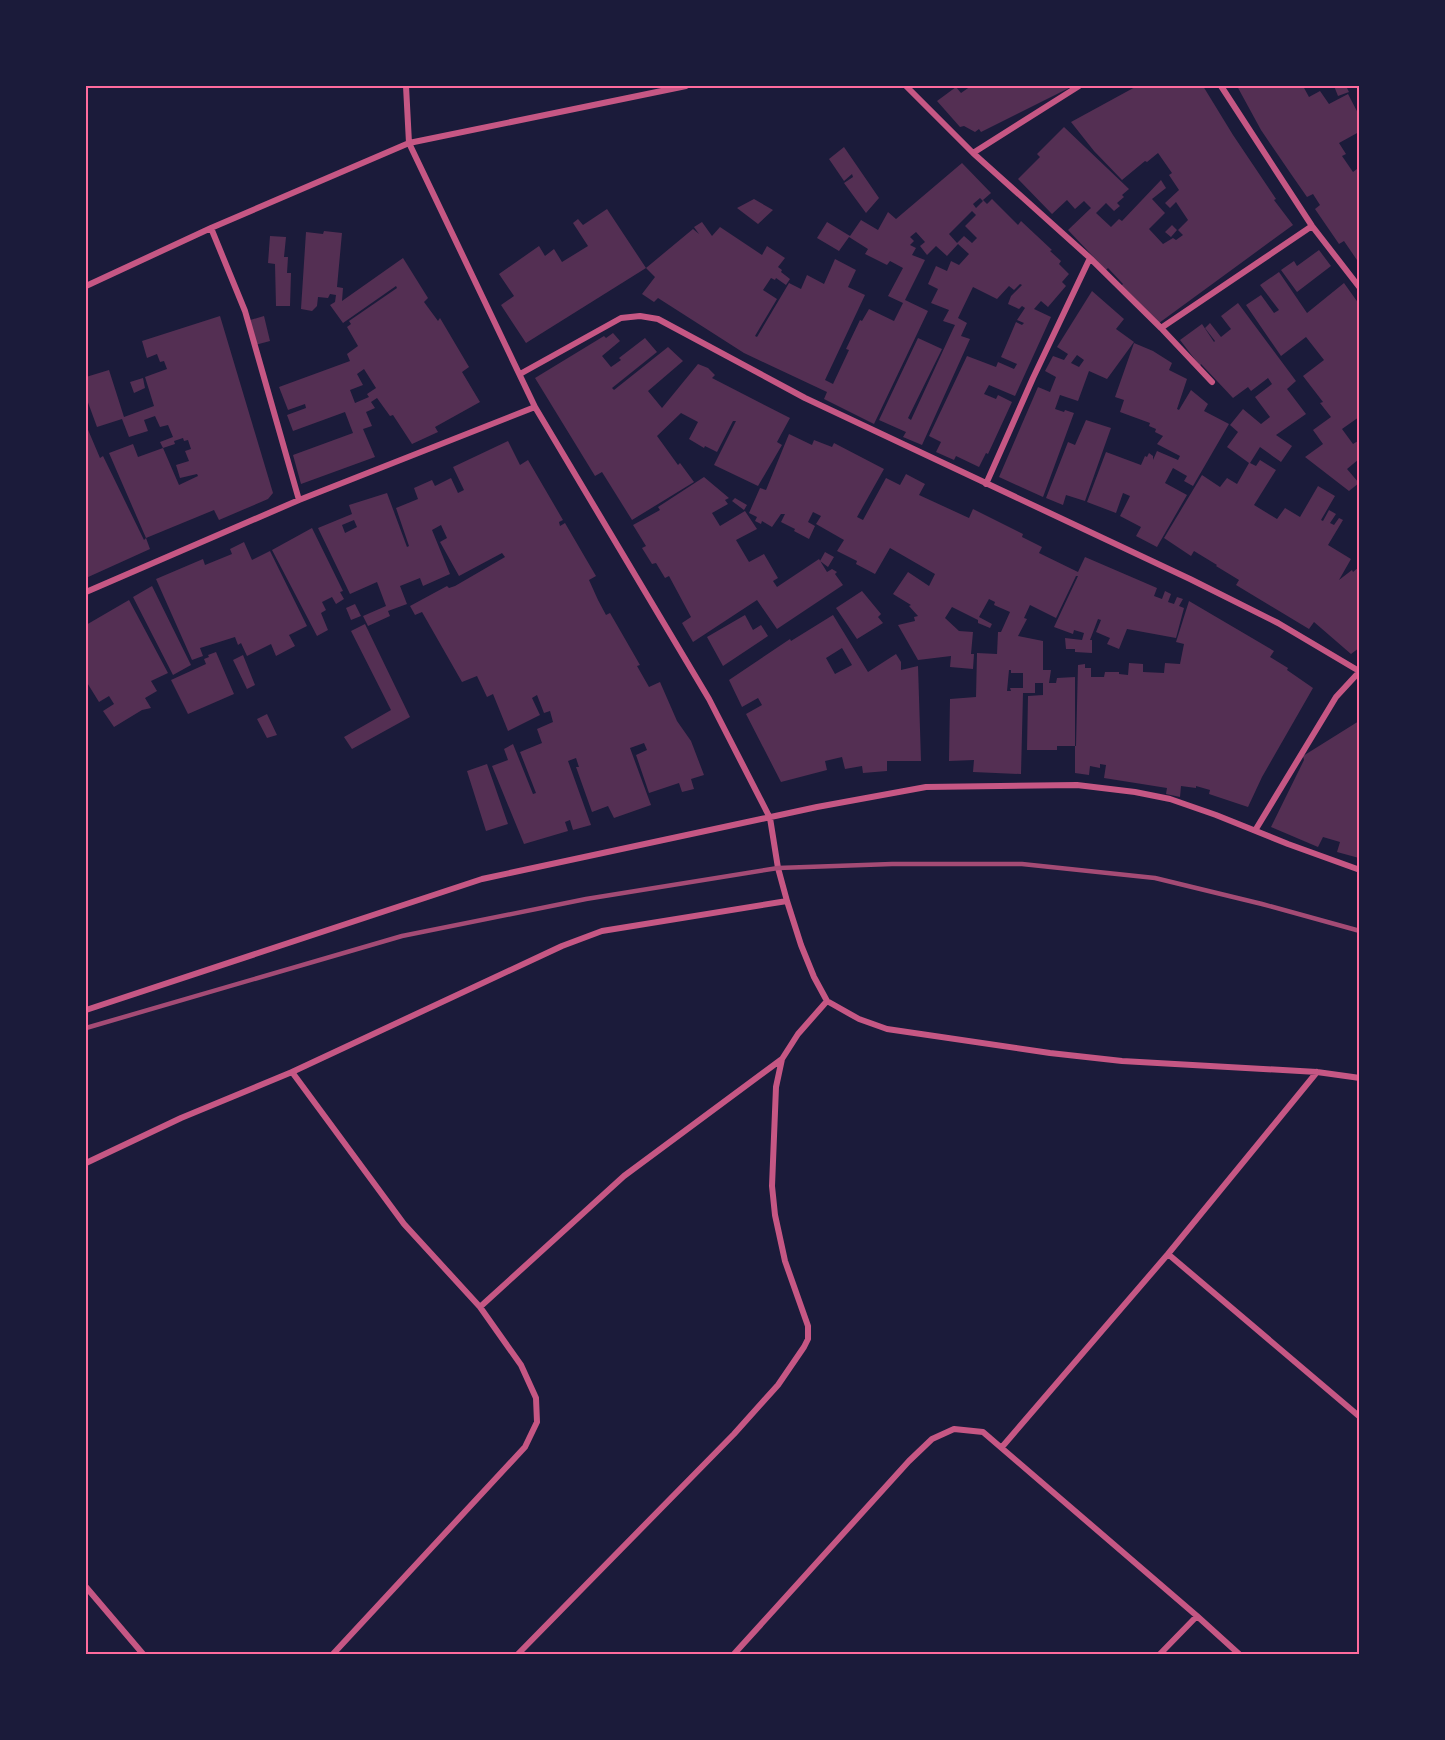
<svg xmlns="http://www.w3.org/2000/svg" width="1445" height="1740" viewBox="0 0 1445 1740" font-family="'Noto Sans',sans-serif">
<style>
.building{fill:#542f53;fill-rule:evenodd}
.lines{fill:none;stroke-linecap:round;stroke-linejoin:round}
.minor{stroke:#c65784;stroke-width:6}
.rail{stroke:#a44b75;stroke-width:4.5}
.neatline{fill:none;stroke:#ff6b9d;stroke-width:2}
</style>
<rect width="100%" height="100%" fill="#1b1b3a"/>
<path class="building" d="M971,86L977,87L979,86H1073L981,132L979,129L975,132L964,126L960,127L937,101L956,87L961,93Z
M1137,86H1203L1233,135L1276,199L1274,200L1293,225L1159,323L1121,286L1123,284L1108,268L1106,270L1068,230L1091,208L1084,201L1075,209L1067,200L1052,214L1018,179L1040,157L1037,154L1064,127L1129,189L1122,195L1124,197L1117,203L1120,206L1114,211L1106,203L1096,213L1111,227L1119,219L1122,221L1161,180L1166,188L1152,199L1165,213L1149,229L1163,244L1173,238L1176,240L1183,235L1178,230L1188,220L1176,202L1170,208L1165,203L1179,190L1169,175L1172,173L1158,153L1147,162L1145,161L1122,180L1094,151L1071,122Z
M1237,86H1303L1309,97L1320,91L1329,104L1348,94L1359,115V132L1339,143L1346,154L1342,156L1353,172L1357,169L1358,171L1359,170V263L1344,241L1339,244L1315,209L1320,205L1313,194L1307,197L1291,174L1261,130Z
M1334,86H1346L1349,92L1338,96Z
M844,147L879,198L866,213L844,183L853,177L852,174L844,181L829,159Z
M962,163L991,193L983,200L987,204L992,199L1018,225L1021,221L1052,250L1050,251L1061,261L1059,264L1069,274L1062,282L1066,286L1048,307L1041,301L1034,309L1051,317L1015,396L989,385L984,394L996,399L998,395L1012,402L988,454L986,453L979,467L956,456L954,460L936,452L941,442L929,436L967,356L996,367L998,362L1014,369L1017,364L1001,357L1016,322L1022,325L1024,323L1017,320L1025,308L1022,306L1019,309L1008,304L1011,296L1022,285L1020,284L1014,290L1009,286L997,299L973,287L958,318L967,323L961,336L970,339L922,445L903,437L906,432L879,420L918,338L942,349L908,418L911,420L953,329L955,325L943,321L949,310L931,303L938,289L928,284L936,266L947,271L951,261L959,265L969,254L958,244L947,256L936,246L927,255L920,246L925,242L916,232L910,237L914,241L910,245L916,248L912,255L925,260L905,300L928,311L874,424L824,399L827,392L744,353L658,298L654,302L642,294L655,277L646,268L693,229L699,234L694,227L702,222L712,236L720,227L762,255L767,246L785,258L778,267L782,270L781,272L790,279L786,285L776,278L775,280L771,278L763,290L777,299L755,336L757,337L789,283L801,289L807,275L824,284L835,259L856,270L848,287L865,295L825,380L833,384L849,350L846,349L860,320L862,321L869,309L894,321L903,303L888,296L903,268L890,261L887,265L865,254L868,249L849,237L839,251L817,238L827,222L850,236L861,220L878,230L888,212L896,219ZM980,198L983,201L976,208L973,204ZM972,211L976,215L965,226L977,238L972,243L964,236L957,243L949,234Z
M754,199L773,210L758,224L737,208Z
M607,209L646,268L526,343L501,305L514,296L499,274L539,246L545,256L554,249L562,262L588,246L573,223L578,219L583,225Z
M1172,225L1177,230L1171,237L1165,232Z
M324,231L342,233L337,287L343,288L342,301L403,258L428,298L424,302L438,321L440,318L469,367L462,372L480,402L435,427L438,432L412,444L393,415L390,416L377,398L371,402L375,408L366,412L372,426L363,429L375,457L301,484L293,455L353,433L345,412L293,431L287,415L306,408L305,404L288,410L279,387L350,361L347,354L358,346L347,327L351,324L349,321L397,288L396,286L343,323L330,305L335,302L336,295L330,294L328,298L318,297L317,306L312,311L301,309L306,232L323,234ZM364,369L376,388L367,394L369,397L355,403L350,390L363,385L357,374Z
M270,236L286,237L284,257H288L287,273H291L290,306H276L275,264L268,263Z
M1319,250L1331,266L1297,292L1281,270L1294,261L1297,266Z
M1279,272L1307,313L1344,283L1359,304V417L1342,429L1353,444L1358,441L1359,443V459L1347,469L1359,483L1349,491L1305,457L1323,444L1313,430L1331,417L1320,403L1323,402L1303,376L1324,360L1306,337L1281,356L1246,305L1261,295L1274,313L1279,310L1260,285Z
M1092,291L1124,319L1116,329L1134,342L1107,379L1089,371L1078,401L1060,395L1055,409L1064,412L1065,410L1074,413L1043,497L999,477L1038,387L1050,392L1056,377L1045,371L1053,356L1064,360L1068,354L1057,347ZM1077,355L1084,360L1079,367L1071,363Z
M1238,303L1296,381L1287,389L1306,414L1276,435L1292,446L1281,462L1260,447L1250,463L1256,466L1260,460L1276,470L1254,505L1277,519L1285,508L1300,517L1318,486L1335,496L1321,520L1323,521L1329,510L1336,514L1330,523L1334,525L1339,518L1343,520L1328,545L1351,559L1339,580L1352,570L1353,572L1359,567V648L1351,654L1314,622L1309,629L1236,585L1239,580L1216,566L1217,565L1194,551L1191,556L1164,538L1202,475L1220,487L1227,478L1237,484L1249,463L1227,447L1238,432L1230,425L1243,409L1261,424L1270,417L1255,397L1272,384L1268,378L1251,391L1248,387L1233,398L1201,364L1200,366L1180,340L1202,324L1214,342L1215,341L1205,328L1210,323L1221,337L1231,329L1221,316Z
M220,316L273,493L268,499L219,520L214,510L146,538L109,453L133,444L138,457L163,448L179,485L198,476L197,474L180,478L176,465L189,461L185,451L191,449L188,440L184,441L183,438L174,441L175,444L163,448L160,442L173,437L168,425L160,427L155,416L144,420L148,431L129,437L122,419L97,427L86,397V377L109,370L124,417L154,406L145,377L167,369L164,361L160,362L157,354L147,358L142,341Z
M264,316L270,341L255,345L247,321Z
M613,333L620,341L602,356L611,367L621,360L619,358L645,338L657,352L612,388L614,390L668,347L683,361L648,391L662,408L698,364L708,368L715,375L712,378L790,418L777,442L782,445L758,486L714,465L736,421H733L717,452L705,446L704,448L689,439L698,422L681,413L657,436L678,465L680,463L694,482L632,520L602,472L595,476L535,378L604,336L606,338Z
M1134,343L1153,351L1172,363L1169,370L1187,379L1177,409L1179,410L1191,390L1208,404L1204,411L1229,424L1193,486L1184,481L1187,476L1173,468L1165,483L1187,495L1157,547L1136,536L1141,527L1120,516L1130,496L1123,493L1116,513L1087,502L1106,452L1141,465L1145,456L1147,457L1149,453L1153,456V460L1157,451L1178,460L1180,456L1157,444L1163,436L1155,432L1156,429L1149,426L1150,423L1120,412L1124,400L1115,397Z
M143,378L145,388L134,393L130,382Z
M1086,420L1111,428L1085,501L1066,495L1063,505L1046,498L1068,442L1075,445Z
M86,425L100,458L103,456L144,540L146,538L150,549L86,578V478L88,477L86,470Z
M789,434L812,445L814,440L832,447L834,443L884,469L857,517L863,520L886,478L900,485L906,474L925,484L919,495L969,518L973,509L1023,534L1022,537L1042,547L1039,553L1078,572L1085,557L1157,588L1154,596L1162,599L1165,591L1171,594L1168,602L1174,604L1177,597L1183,599L1179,606L1184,608L1176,638L1127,629L1119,649L1107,644L1110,638L1096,632L1101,620L1098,619L1090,640H1092V653L1075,652V649H1066L1065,638L1082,640L1084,633L1074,630L1073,634L1054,627L1078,576H1076L1056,618L1030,605L1024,618L1027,619L1018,636L1043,641V670H1051L1049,683H1056L1057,678L1075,677V746H1076L1078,665L1085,664V668H1091V677H1104L1105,672H1119V674L1128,675L1129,663L1143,664V672L1164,673L1165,663L1180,664L1184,644L1176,642L1189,601L1274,651L1270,657L1288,668L1287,670L1313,688L1262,777L1248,807L1209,794L1210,790L1196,786V788L1181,786L1180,797L1166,794L1167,788L1104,778L1106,765L1100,764V768L1090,766L1089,775L1075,773V746H1057V750H1027L1028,696L1043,695V683H1035V693H1023L1021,774L973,772L974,760L949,761L950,699L976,697L977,653L997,654L998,632H1001L1010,612L994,605L995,602L989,599L979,617L992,624L990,628L978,623V620L952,607L945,618L959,631L973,632L971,654H974L973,669L950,667L951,656L918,660L898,625L915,621L914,617L918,616L909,606L911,605L893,594L908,572L929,586L935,574L890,548L875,574L856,564L857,561L837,551L844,540L816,524L821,516L813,512L808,522L815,526L809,539L794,531L795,529L781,522L785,514H781L772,527L762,521L761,524L755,521L757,517L749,513L760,488L766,490ZM1009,670H1011V673H1023V688H1010L1011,691H1007Z
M508,441L520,465L528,460L563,520L559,522L560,526L565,523L586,559L596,576L589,580L598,600L606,615L610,613L621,632L640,665L637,666L649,687L660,682L677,721L691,741L704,775L691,779L694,789L682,792L679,783L649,793L636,755L647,750L644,743L630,748L651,805L614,818L608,806L592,812L576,767H579L576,758L568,761L591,825L573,830L570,820L565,822L568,831L524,844L492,766L508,760L504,749L513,744L533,794L536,793L520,752L542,743L537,729L553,722L550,711L544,713L537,695L532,698L540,715L508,731L493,694L487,697L477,676L462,682L422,612L415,615L410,606L447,586L449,588L455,586L505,557L502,553L459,576L440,542L447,538L441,525L432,530L450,574L423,586L420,578L400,586L407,604L388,611L390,616L368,626L363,616L386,606L377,582L350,594L318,528L352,514L349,505L387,493L407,547L409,546L396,508L418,499L414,488L432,480L435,486L451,478L458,493L464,490L453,467ZM354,520L357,527L345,533L342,525Z
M704,477L729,498L725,500L728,504L712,513L720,526L745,511L757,529L736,540L749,562L764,554L778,578L773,581L777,587L819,559L827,572L832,569L837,572L835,574L843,585L777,629L757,600L693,642L682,623L691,617L669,576L665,578L656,563L652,564L642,548L646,546L633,525L660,510L658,507Z
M735,498L747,505L744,510L732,501Z
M312,528L343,591L340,592L344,599L336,604L332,597L322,602L326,610L321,613L328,630L317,636L272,550Z
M244,542L252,560L270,551L307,626L289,635L295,646L276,656L271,644L247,656L241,643L238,645L235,637L200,648L203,656L192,660L156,579L203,559L205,565L232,554L230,549Z
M825,552L834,557L828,567L820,561Z
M152,586L191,665L173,675L133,597Z
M862,591L881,614L878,617L883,623L857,639L836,608Z
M129,600L168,673L151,681L157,691L145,698L151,708L142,710L114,727L103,711L114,704L109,696L99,702L86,681V625Z
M355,604L361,616L351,620L346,608Z
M745,615L753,630L761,625L768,636L723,666L707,637Z
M833,615L868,672L896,654L901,662V670L918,666L921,761H887V771L863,773L862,766L845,769L842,757L825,761L827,770L781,782L746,714L762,705L758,698L742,707L729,680L790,639L791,641ZM842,648L852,665L835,674L826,658Z
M365,624L410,717L352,749L344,737L391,710L351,631Z
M216,652L234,694L188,714L171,680L206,664L204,659L209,657L208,655Z
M243,655L255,685L247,689L233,660Z
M267,714L277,735L267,738L257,719Z
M1359,721V858L1337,852L1340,842L1323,837L1318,847L1271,827L1304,760L1303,756Z
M487,764L508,824L486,831L467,771Z"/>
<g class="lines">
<path class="minor" d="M406,86L409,143L535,407L709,699L770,818L778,868L787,901L801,945L814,977L827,1001L859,1019L887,1029L1050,1053L1122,1061L1317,1072L1360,1078
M906,86L973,153L1090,258L1161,328L1212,382
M1221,86L1312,226L1360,288
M973,153L1079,86
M211,228L245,311L299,500
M86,286L211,228L409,143L686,86
M1161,328L1312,226
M520,374L621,318L640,316L658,319L805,398L1190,579L1278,623L1359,671
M986,484L1033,378L1090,258
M86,592L299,500L535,407
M1256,829L1336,697L1360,671
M86,1010L482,879L817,807L926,787L1077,785L1135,792L1170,799L1216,815L1288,844L1360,870
M292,1072L404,1224L480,1307L521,1365L536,1398L537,1422L525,1447L333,1654
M86,1163L181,1118L292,1072L562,946L602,931L787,901
M1168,1254L1360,1417
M480,1307L624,1176L782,1059
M1002,1447L1168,1254L1317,1072
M86,1587L143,1654
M518,1654L734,1434L778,1385L804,1347L808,1339V1326L785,1261L775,1215L772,1186L776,1087L782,1059L798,1034L827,1001
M734,1654L909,1461L932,1439L954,1429L983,1432L1197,1616L1239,1654
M1160,1654L1197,1616"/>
<path class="rail" d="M86,1028L402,936L586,899L778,868L892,864H1022L1155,878L1262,904L1360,931"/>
</g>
<rect width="1445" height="1740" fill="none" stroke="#1b1b3a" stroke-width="174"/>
<rect x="87" y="87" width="1271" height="1566" class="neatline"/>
</svg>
